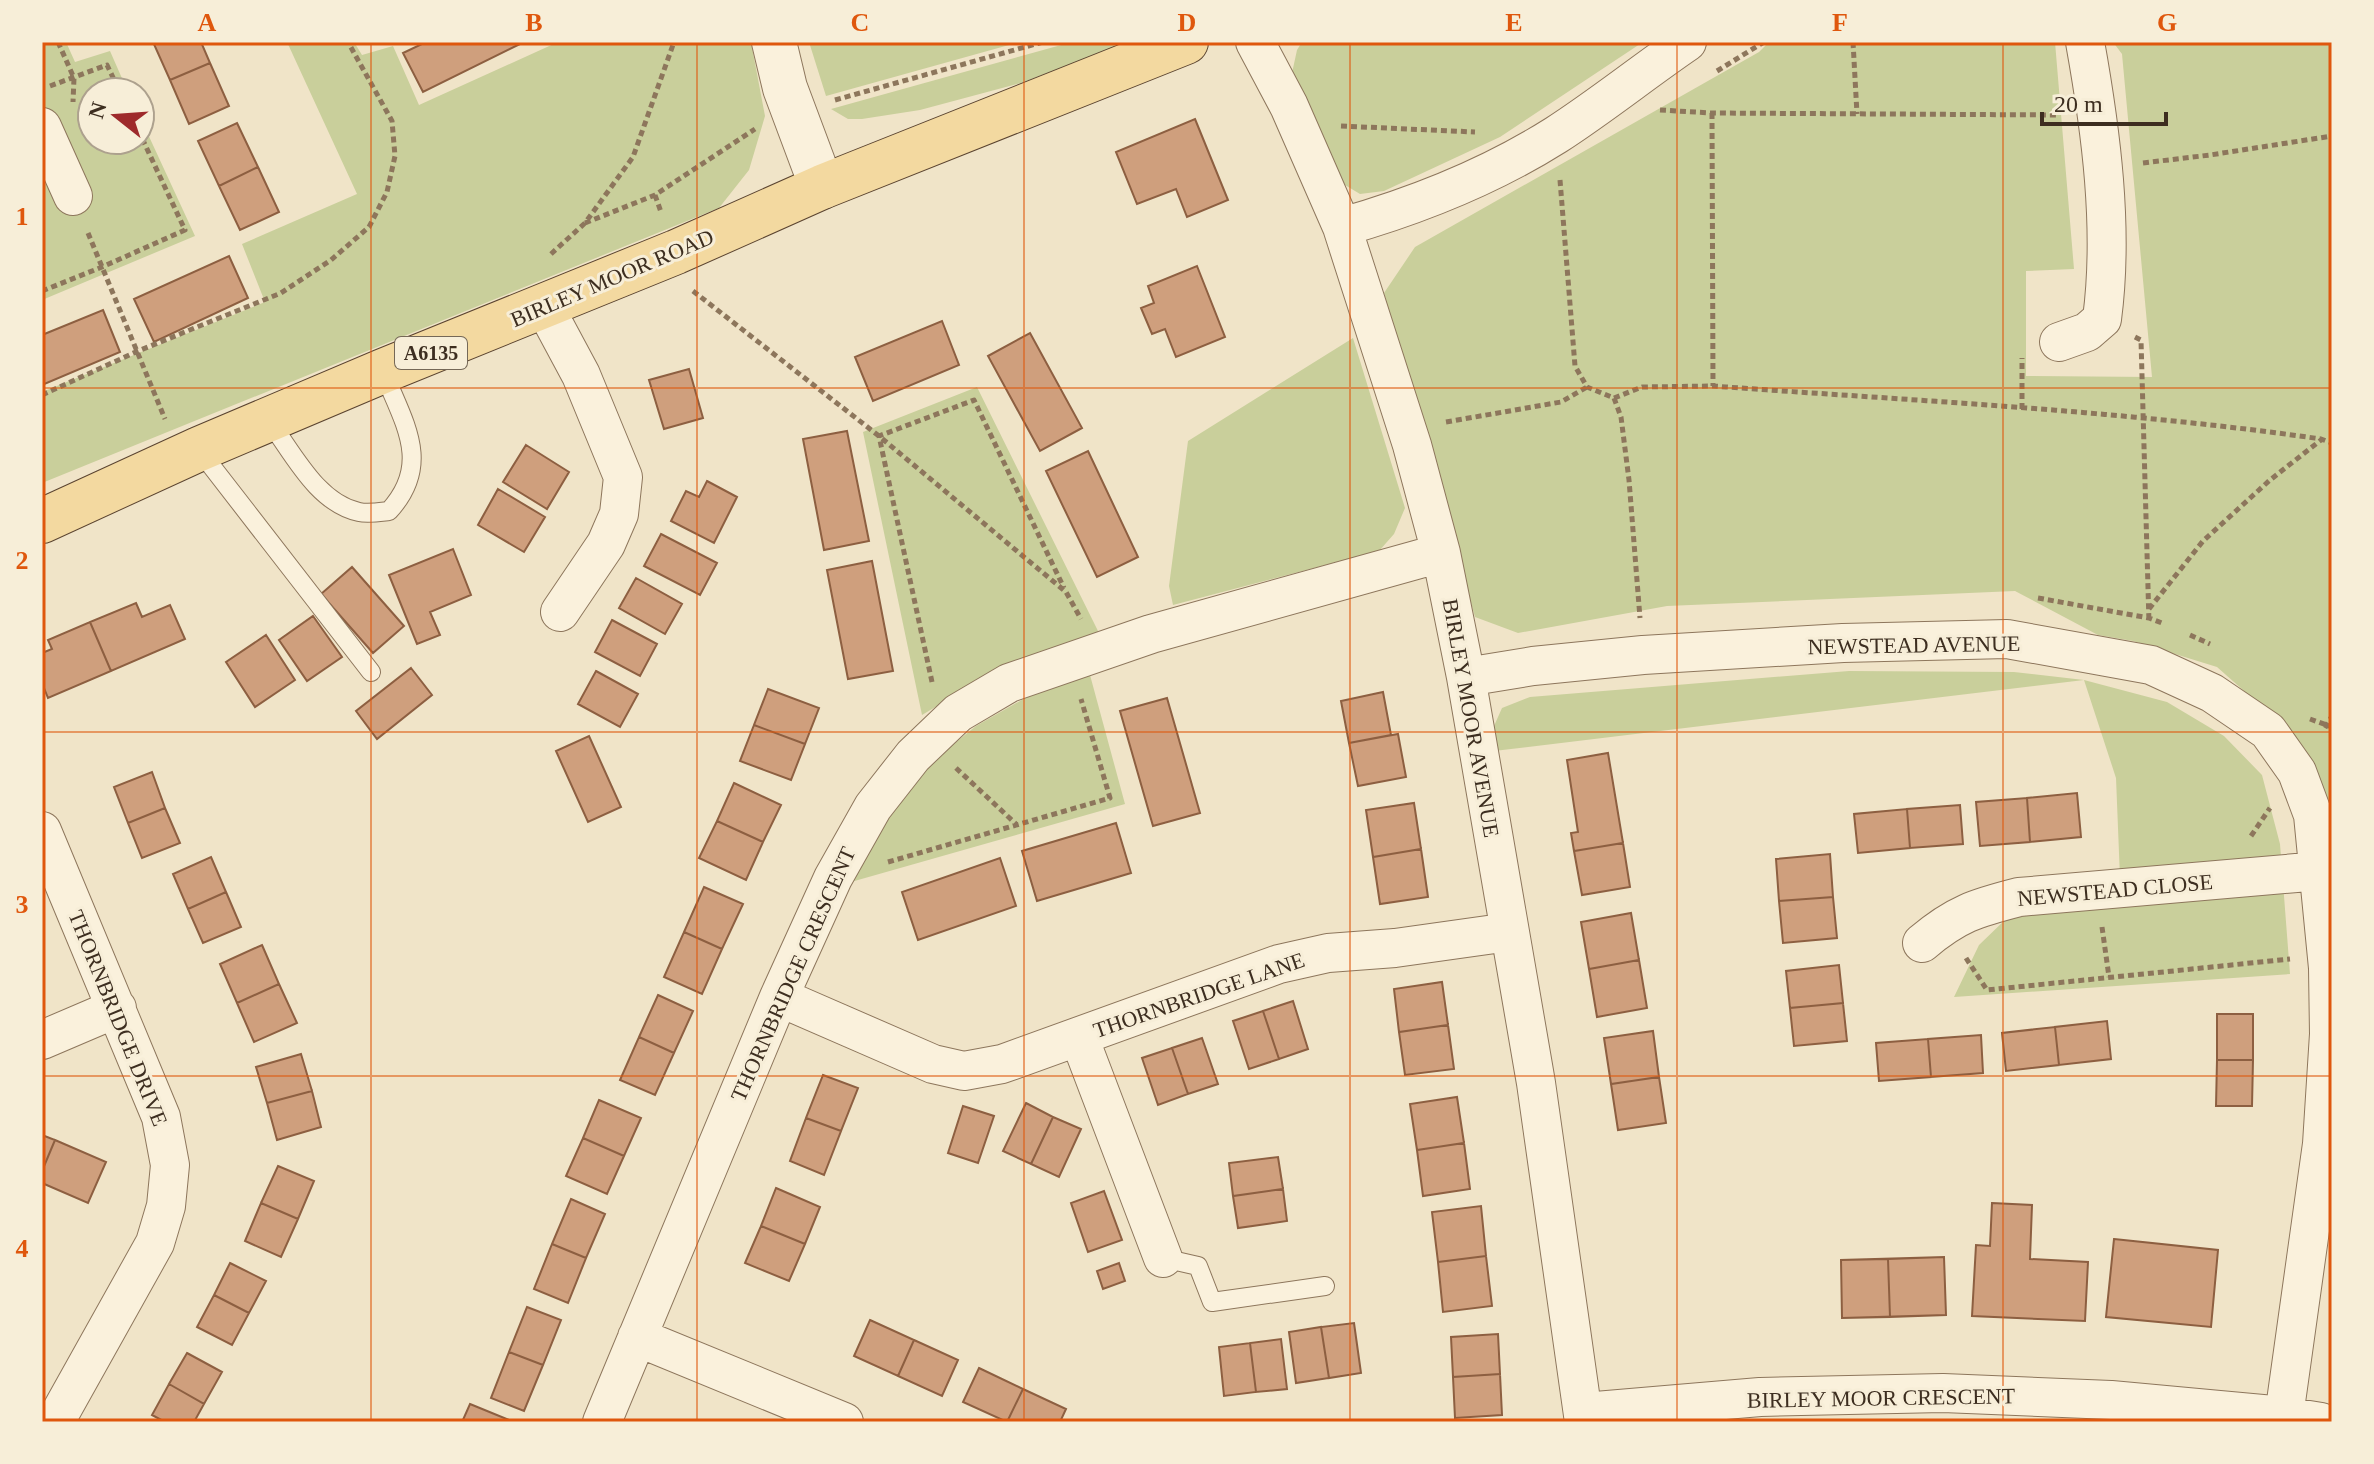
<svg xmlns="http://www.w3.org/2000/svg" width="2374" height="1464" viewBox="0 0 2374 1464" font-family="Georgia,serif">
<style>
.green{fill:#c9cf9b}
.building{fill:#cf9f7d;stroke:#8d5f41;stroke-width:2}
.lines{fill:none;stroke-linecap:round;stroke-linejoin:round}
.service-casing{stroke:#8d765c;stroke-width:20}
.minor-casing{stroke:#8d765c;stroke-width:40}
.tertiary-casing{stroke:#8d765c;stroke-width:46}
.primary-casing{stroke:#5b4430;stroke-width:46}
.path{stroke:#8d765c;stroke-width:5;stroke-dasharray:6 4;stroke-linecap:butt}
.service{stroke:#faf1dc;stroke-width:18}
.minor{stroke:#faf1dc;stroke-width:38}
.tertiary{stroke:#faf1dc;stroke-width:44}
.primary{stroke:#f3d9a0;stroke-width:44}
.grid{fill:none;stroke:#df570d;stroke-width:2;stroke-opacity:0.55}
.labels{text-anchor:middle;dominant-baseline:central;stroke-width:6;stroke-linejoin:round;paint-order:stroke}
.shield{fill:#f7eed8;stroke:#756857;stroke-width:2}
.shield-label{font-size:20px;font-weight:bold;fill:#3d2e20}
.street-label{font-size:22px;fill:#3d2e20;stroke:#f7eed8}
.neatline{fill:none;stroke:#df570d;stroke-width:3}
.grid-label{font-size:26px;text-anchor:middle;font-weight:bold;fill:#df570d}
</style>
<rect width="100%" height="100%" fill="#f0e4c8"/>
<path class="green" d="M42,42H66L75,62L110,51L128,92H92V140H140V117L195,236L42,300Z
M287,42H354L362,55L393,46L419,105L558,42H751L765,116L749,170L719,208L42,483V392L265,302L242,244L357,194Z
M809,42H1020L826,96Z
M1072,42H1128L1021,83L920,110L862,119H848L831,109Z
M1302,42H1643L1500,137L1384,191L1360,194L1345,185L1292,73L1297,50Z
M1769,42H2055L2074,269L2026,271V376L2152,377L2122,54L2113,42H2332V839L2322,784L2295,736L2217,667L2133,641L2098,635L2015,591L1667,606L1518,633L1475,617L1384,293L1415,247L1759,52Z
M1353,338L1405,508L1394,534L1379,551L1173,605L1169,586L1188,441Z
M977,387L1099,633L1002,667L922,715L863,432Z
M1849,671L2014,672L2084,680L2167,702L2224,736L2262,775L2280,844L2290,974L1954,997L1979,945L2007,918L2121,903L2116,778L2084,680L1494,751V726L1502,708L1530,697Z
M1090,675L1125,804L851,882L886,816L930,763L976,726L1034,693Z"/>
<path class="building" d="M153,42H201L210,63L170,80Z
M426,42H524L423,92L403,53Z
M210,63L229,106L189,124L170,80Z
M1195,119L1228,200L1187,217L1176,189L1137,204L1116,152Z
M237,123L258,167L219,186L198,141Z
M258,167L279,212L240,230L219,186Z
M229,256L248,298L154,342L134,299Z
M1197,266L1225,337L1176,357L1165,329L1152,334L1141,308L1154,303L1148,286Z
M103,310L120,352L42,385V335Z
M942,321L959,365L873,401L855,357Z
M1030,333L1082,428L1040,451L988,356Z
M689,369L703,418L664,429L649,380Z
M847,431L869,541L824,550L803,439Z
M526,445L569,472L547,509L503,482Z
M1088,451L1138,557L1097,577L1046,471Z
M707,481L737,497L714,543L671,521L686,491L699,497Z
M498,489L545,517L524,552L478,525Z
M661,534L717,563L700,595L644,566Z
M453,549L471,595L430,612L440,635L417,644L389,575Z
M872,561L893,671L848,679L827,570Z
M352,567L404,626L373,653L321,594Z
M636,578L682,604L665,634L619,608Z
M136,603L142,617L170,605L185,639L111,671L90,622Z
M313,616L342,657L307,681L279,640Z
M612,620L657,644L640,676L595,652Z
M90,622L111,671L48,698L42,683V653L52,649L48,640Z
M266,635L295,680L255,707L226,662Z
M411,668L432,695L377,739L356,711Z
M596,671L638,694L620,727L578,704Z
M768,689L819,708L805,744L754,725Z
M1383,692L1391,735L1349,743L1341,701Z
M1167,698L1200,813L1153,826L1120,711Z
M754,725L805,744L791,780L740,761Z
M1398,734L1406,777L1358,786L1349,743Z
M589,736L621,807L588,822L556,751Z
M1608,753L1623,843L1574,851L1571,833L1578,832L1567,760Z
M152,772L165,808L128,823L114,787Z
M734,783L781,805L763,842L717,821Z
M2077,793L2081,837L2030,842L2027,798Z
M2027,798L2030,842L1980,846L1976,802Z
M1414,803L1421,849L1373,857L1366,810Z
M1960,805L1963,844L1910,848L1907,809Z
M165,808L180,843L142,858L128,823Z
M1907,809L1910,848L1858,853L1854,814Z
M717,821L763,842L746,880L699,858Z
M1116,823L1131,873L1037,901L1022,851Z
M1623,843L1630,887L1582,895L1574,851Z
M1421,849L1428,897L1380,904L1373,857Z
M1830,854L1833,897L1779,901L1776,859Z
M211,857L226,892L188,909L173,874Z
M1000,858L1016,906L918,940L902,892Z
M704,887L743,904L722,949L684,932Z
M226,892L241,927L203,943L188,909Z
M1833,897L1837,938L1783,943L1779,901Z
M1631,913L1639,960L1589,969L1581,922Z
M684,932L722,949L702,994L664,977Z
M262,945L279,984L237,1003L220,964Z
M1639,960L1647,1008L1597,1017L1589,969Z
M1839,965L1843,1003L1790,1008L1786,971Z
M1442,982L1448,1025L1399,1032L1394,989Z
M279,984L297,1023L254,1042L237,1003Z
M658,995L693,1011L674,1053L639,1037Z
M1293,1001L1308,1049L1279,1059L1263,1011Z
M1843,1003L1847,1041L1794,1046L1790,1008Z
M1263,1011L1279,1059L1249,1069L1233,1021Z
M2217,1014H2253V1060H2217Z
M2107,1021L2111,1059L2059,1065L2055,1027Z
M1448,1025L1454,1069L1405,1075L1399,1032Z
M2055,1027L2059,1065L2006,1071L2002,1033Z
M1653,1031L1659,1077L1611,1084L1604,1038Z
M1981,1035L1983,1073L1931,1077L1928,1039Z
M639,1037L674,1053L655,1095L620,1080Z
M1202,1038L1218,1084L1188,1094L1172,1048Z
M1928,1039L1931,1077L1879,1081L1876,1043Z
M1172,1048L1188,1094L1158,1105L1142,1058Z
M301,1054L312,1091L267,1103L256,1067Z
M2217,1060H2253L2252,1106H2216Z
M823,1075L858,1088L841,1131L806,1118Z
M1659,1077L1666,1123L1618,1130L1611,1084Z
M312,1091L321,1127L277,1140L267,1103Z
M1457,1097L1464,1143L1417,1150L1410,1104Z
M599,1100L641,1118L624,1156L583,1138Z
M1026,1103L1053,1117L1031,1164L1003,1151Z
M963,1106L994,1116L978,1163L948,1153Z
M1053,1117L1081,1129L1059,1177L1031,1164Z
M806,1118L841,1131L824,1175L790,1161Z
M42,1135L55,1140L42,1171Z
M583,1138L624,1156L607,1194L566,1176Z
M55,1140L106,1162L88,1203L42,1183V1171Z
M1464,1143L1470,1189L1423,1196L1417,1150Z
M1278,1157L1283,1189L1233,1196L1229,1163Z
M278,1166L314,1181L298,1219L261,1203Z
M776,1188L820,1207L805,1244L761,1226Z
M1283,1189L1287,1221L1238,1228L1233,1196Z
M1104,1191L1122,1240L1088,1252L1071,1203Z
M571,1199L605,1214L586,1258L552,1244Z
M261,1203L298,1219L281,1257L245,1241Z
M1992,1203L2032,1205L2030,1259L2088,1262L2085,1321L1972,1316L1976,1245L1990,1246Z
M1481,1206L1486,1256L1438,1262L1432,1212Z
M761,1226L805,1244L789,1281L745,1263Z
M2114,1239L2218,1250L2211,1327L2106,1317Z
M552,1244L586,1258L568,1303L534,1289Z
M1486,1256L1492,1306L1443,1312L1438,1262Z
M1944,1257L1946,1315L1842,1318L1841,1260Z
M1944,1257L1946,1315L1890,1317L1888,1259Z
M1888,1259L1890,1317L1842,1318L1841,1260Z
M230,1263L266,1281L249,1313L214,1295Z
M1119,1263L1125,1281L1103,1289L1097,1271Z
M214,1295L249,1313L232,1345L197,1327Z
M527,1307L561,1320L543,1365L509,1352Z
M870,1320L914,1340L898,1376L854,1356Z
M1354,1323L1361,1373L1329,1378L1321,1327Z
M1321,1327L1329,1378L1296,1383L1289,1332Z
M1498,1334L1500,1374L1453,1377L1451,1337Z
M1281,1339L1287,1389L1256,1392L1250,1343Z
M914,1340L958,1360L942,1396L898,1376Z
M1250,1343L1256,1392L1224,1396L1219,1347Z
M509,1352L543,1365L524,1411L491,1398Z
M187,1353L222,1372L204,1404L169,1384Z
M979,1368L1023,1389L1007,1422L963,1402Z
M1500,1374L1502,1415L1455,1418L1453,1377Z
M169,1384L204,1404L194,1422H165L152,1415Z
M1023,1389L1066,1409L1060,1422H1007Z
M470,1404L514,1422H462Z"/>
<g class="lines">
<defs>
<path id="service" d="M269,421C293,453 317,503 359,512C368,514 380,512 389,511C433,463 403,422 383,371
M199,450L371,672
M1163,1258L1198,1266L1212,1302L1325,1286"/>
<path id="minor" d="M1255,42L1289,106L1342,227L1412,445L1441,553L1466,677L1536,1083L1584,1422
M42,127L73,196
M1342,227C1416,206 1491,176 1556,135C1601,106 1643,72 1687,42
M544,306L581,375L623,477L619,514L606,544L560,612
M2059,342L2087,332L2102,319C2114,229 2101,131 2085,42
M1466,677L1533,666L1643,655L1843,643L2007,639L2151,665L2212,693L2268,731L2297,772L2313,815L2328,968L2329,1034L2322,1144L2284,1416
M42,831L161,1117L170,1165L166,1206L155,1243L55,1422
M1922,943C1956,914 1976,908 2019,897L2320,871
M779,997L933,1064L964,1071L1002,1064L1279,964L1328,953L1395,948L1509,932
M1079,1037L1163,1258
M42,1040L117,1008
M637,1337L844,1422
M1584,1412L1760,1397L1943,1393L2111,1400L2284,1416L2321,1422
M602,1422L779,997L833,878L873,807L913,756L958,713L1009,683L1151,634L1441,553"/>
<path id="tertiary" d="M774,42L785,88L822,187"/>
<path id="primary" d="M42,521L199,449L383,371L676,252L822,187L1186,42"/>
</defs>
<use href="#service" class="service-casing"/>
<use href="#minor" class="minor-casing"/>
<use href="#tertiary" class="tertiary-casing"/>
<use href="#primary" class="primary-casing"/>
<path class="path" d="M58,42L74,78L73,102
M1853,42L1857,114
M1717,71L1764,42
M50,86L107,65L120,92
M835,100L1043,42
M1660,110L1712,113L2058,115
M1712,113L1713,386
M1341,126L1475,132
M2143,163L2210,155L2332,136
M1560,180L1575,366L1587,387L1614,398L1621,417L1629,480L1640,618
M655,195L661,212
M585,223L655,195L755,129
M88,233L165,419
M551,254L585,223L633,157L674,42
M42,291L102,267L185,230L140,134
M693,291L879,436L1066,592L1081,619
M2135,337L2141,340L2149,623
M42,395L138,351L281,293L331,260L369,227L387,192L395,156L392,121L348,42
M1614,398L1642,387L1713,386C1916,401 2120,410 2321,439L2332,443
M2022,409V358
M1446,422L1561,402L1587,387
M2038,598L2149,618L2162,623
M2149,609L2203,541L2270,480L2321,440
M2190,635L2210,644
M932,682L879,436L974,400L1064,588
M2310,719L2332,727
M2325,728L2332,716
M956,768L1016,824
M2251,836L2270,808
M888,862L1110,798L1081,699
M2102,927L2109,977
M1966,958L1987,990L2290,959"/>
<use href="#service" class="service"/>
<use href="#minor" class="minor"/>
<use href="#tertiary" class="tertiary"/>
<use href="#primary" class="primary"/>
</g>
<path class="grid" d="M371,42V1422M697,42V1422M1024,42V1422M1350,42V1422M1677,42V1422M2003,42V1422M42,388H2332M42,732H2332M42,1076H2332"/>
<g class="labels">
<rect class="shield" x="395" y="337" width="72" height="32" rx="6"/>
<g class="shield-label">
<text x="431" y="353">A6135</text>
</g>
<g class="street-label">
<text transform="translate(612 278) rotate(-23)">BIRLEY MOOR ROAD</text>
<text transform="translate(1914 645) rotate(-1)">NEWSTEAD AVENUE</text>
<text transform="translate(1471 718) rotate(80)">BIRLEY MOOR AVENUE</text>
<text transform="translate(2115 890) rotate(-5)">NEWSTEAD CLOSE</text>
<text transform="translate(793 974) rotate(-66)">THORNBRIDGE CRESCENT</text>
<text transform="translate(1199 995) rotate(-19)">THORNBRIDGE LANE</text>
<text transform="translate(118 1018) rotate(68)">THORNBRIDGE DRIVE</text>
<text transform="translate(1881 1398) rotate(-1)">BIRLEY MOOR CRESCENT</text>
</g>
</g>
<rect width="2374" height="1464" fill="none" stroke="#f7eed8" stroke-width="88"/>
<g transform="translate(116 116) rotate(287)"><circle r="38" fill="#f7eed8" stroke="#ada18e" stroke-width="2"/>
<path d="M0-6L14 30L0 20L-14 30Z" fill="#9e2a2b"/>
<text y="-12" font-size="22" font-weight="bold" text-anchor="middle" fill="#3d2e20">N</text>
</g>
<path d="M2042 112v12h124v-12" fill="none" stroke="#3d2e20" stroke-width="4"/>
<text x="2054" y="112" font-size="24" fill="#3d2e20" stroke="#f7eed8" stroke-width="6" paint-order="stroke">20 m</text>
<rect x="44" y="44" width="2286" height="1376" class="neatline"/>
<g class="grid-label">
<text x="207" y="31">A</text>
<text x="534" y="31">B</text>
<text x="860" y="31">C</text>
<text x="1187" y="31">D</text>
<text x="1514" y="31">E</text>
<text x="1840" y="31">F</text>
<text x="2167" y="31">G</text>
<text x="22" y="225">1</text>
<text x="22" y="569">2</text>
<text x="22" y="913">3</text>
<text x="22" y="1257">4</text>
</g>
</svg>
